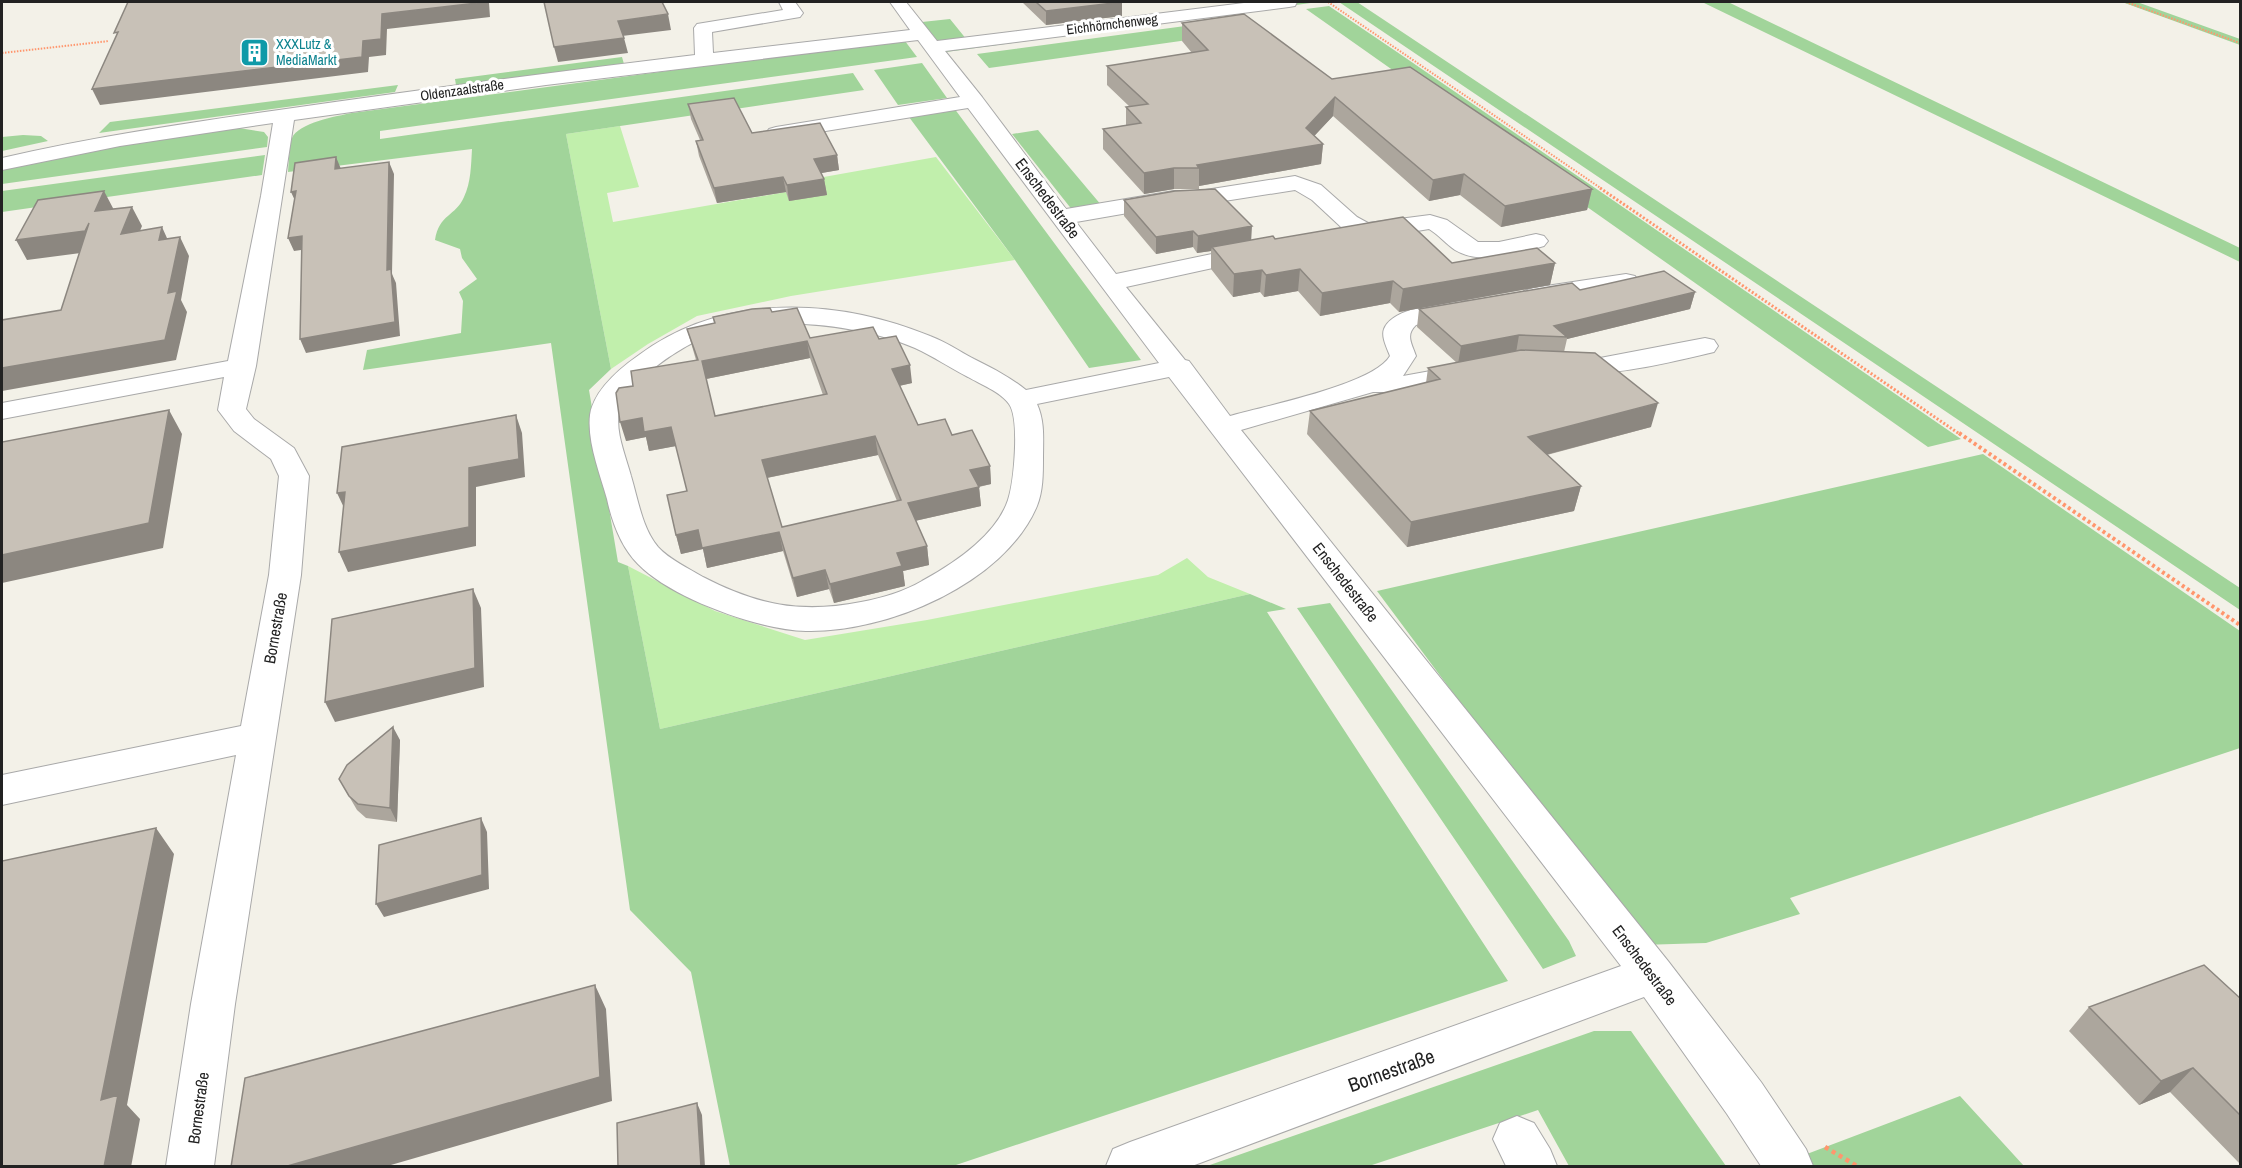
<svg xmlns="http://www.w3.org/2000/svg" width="2242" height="1168" viewBox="0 0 2242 1168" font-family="'Archivo Narrow',sans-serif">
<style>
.grass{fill:#c1efac}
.forest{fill:#a1d49a}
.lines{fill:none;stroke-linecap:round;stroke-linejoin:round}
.minor-casing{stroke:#a9a9a9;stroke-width:2}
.path-far3{stroke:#ff966d;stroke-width:2;stroke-dasharray:1.5 1.5;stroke-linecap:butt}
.path-far2{stroke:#ff966d;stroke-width:3;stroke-dasharray:2 2;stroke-linecap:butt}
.path-far1{stroke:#ff966d;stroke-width:4;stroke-dasharray:3 3;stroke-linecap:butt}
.path{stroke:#ff966d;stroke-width:4.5;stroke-dasharray:4 4;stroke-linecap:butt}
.minor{fill:#fff;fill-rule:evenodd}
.wall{fill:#aca69d;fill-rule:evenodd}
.shaded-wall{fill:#8c8780}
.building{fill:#c8c1b7;stroke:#8c8780;stroke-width:1.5;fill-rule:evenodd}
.labels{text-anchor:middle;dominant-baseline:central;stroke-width:6;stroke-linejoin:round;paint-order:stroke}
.far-street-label{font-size:14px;fill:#222;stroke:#fff}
.far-culture-label{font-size:14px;fill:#0d838f;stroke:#fff;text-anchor:start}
.street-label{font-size:16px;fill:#222;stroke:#fff}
.near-street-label{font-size:20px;fill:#222;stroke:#fff}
</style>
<rect width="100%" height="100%" fill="#f3f1e8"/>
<path class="grass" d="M620,126L639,187L607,193L613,222L786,192L790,201L818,178L936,157L1015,260L791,296L697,316L648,344L611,369L566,134Z
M1187,558L1208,577L1250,594L660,729L628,566L715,611L805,640L927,620L1158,575Z"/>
<path class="forest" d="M1253,2H1318L946,52L922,22L950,19L967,40Z
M1339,2H1357L2240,588V610Z
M1702,2H1728L2240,248V262Z
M2122,2H2137L2240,39V45Z
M1329,6L1397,52L1961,439L1928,447L1306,9Z
M1200,24L1216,36L989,68L977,54Z
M899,40L905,41L917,57L380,131V139L853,73L864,90L566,134L611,369L589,390L618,562L628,566L660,729L1250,594L1286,609L1267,612L1508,981L953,1166H730L691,972L630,910L551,343L363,370L367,350L461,333L463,301L459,292L477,279L462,258L460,249L435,240C439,214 456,216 464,197C471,182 471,165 472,149L288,172C289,161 289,148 292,138C298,123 337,116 352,113Z
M622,57L624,64L456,85L455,79Z
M922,63L947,98L898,105L874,70Z
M398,85L395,92L99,133L110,122Z
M954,108L1141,360L1089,368L1015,260L909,117Z
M239,128L264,132L268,137L267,147L2,184V170L56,155Z
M1038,130L1102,206L1073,211L1012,134Z
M23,135L41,136L48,141L2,151V137Z
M265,155L262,175L2,212V191Z
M1983,454L2240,631V748L1790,898L1800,914L1706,943L1641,945L1377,591Z
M1330,603L1569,941L1576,956L1543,969L1297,608Z
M1594,1031H1631L1726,1166H1569L1538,1110L1369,1166H1207Z
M1960,1096L2024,1166H1806L1799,1157Z"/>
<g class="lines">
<defs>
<path id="minor" d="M779,2H795L803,13L800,17L794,18L712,32L713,53L910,30L890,2H906L937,41L1252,2H1297L1295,6L1289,7L945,51L982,97L1066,209L1174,191H1199L1295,176L1321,185L1357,217L1368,223L1430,215L1447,220L1478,242H1499L1536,234L1544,236L1548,241L1544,246C1517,253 1482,266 1455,250C1446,244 1439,235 1429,229L1375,238L1358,235L1341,227L1312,200L1295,190L1199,205H1174L1076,222L1116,274L1255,245L1263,247L1267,252L1263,257L1126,287L1185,360L1189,361L1230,416C1264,406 1373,385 1390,356C1387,348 1381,337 1384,329C1393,307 1441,304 1462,300L1471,303L1475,308L1471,313L1416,325C1405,335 1412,344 1416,356L1403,376L1469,364L1479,366L1483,372L1479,378L1410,392H1373L1241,430L1668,961L1761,1082L1806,1149L1813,1166H1761L1727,1114L1644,997L1192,1166H1106L1113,1149L1130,1142L1621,966L1169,377L1037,404C1045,422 1043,439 1043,458C1043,474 1043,491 1037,506C1004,584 886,633 806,631C759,630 671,598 638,564C621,547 612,522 607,499C600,474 587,442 590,415C594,390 619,369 639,355C723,292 837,298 930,336C946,342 959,351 974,359C992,368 1010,377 1026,390L1159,363L968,108L776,139L769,137L766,133L769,129L776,127L960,97L918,40L546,85L294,120L256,366L246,409L254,419L294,448L309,476L301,575L235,1004L214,1166H166L191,1004L236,755L2,805V775L241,726L269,575L279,476L271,459L234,431L218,410L224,377L2,419V403L228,361L261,196L273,123L120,146L2,170V158C93,137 186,123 279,110C418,90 556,72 695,55L694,28L697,24L783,10ZM782,323C827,324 873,330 915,348C933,356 950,368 968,377C980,384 1001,392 1009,404C1020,419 1014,482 1008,500C996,536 953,564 922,581C903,592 882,598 861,602C801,614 757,605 703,577C688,568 670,560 658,547C642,528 638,499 631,476C626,457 615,432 619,412C626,381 684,344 713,334C735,326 758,324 782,323Z
M1626,274L1635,276L1638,281L1635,286L1533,304L1524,301L1520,296L1524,291L1533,288Z
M1705,338L1714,340L1718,346L1714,352C1672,362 1596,381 1554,371L1550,365L1554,359L1564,357L1600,358Z
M1517,1116L1534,1123L1550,1149L1557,1166H1506L1493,1139L1500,1123Z"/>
</defs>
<use href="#minor" class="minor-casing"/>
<path class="path-far3" d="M1328,2L1602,189
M2126,2L2240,43
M2,53L109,41"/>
<path class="path-far2" d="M1600,188L1961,435"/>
<path class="path-far1" d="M1959,433L2240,625"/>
<path class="path" d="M1825,1147L1857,1166"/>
<use href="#minor" class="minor"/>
</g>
<path class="wall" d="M1022,2H1121L1122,16L1046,25Z
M1182,23L1332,79L1592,189L1587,210L1501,227L1460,195L1429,201L1333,116L1314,136L1323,144L1321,164L1199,186V189H1174L1144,194L1103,149V129L1126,125V107H1130L1107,85V66L1192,53L1182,41Z
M688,104L752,133L837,155L839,170L821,173L824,179L827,195L789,201L786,192L717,203L699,156L696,141L700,140L691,119Z
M1124,200L1251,240L1275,239L1452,263H1555L1550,285L1399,312L1390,303L1320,316L1298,291L1264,297L1260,292L1233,297L1211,269V251L1197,253L1193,247L1156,254L1124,216Z
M1580,290L1695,292L1690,309L1567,339L1564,352L1651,427L1547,455L1581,486L1574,511L1407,547L1307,434L1310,411L1426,383L1428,368L1457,363L1417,327L1419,309Z
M772,312L810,338L879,339L912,383L899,386L918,425L952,435L990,466L991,484L979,487L981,506L915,521L927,546L929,565L903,571L905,586L834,603L829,589L797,597L783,551L707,568L703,549L681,554L676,535L687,491L676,446L649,451L646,437L626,441L633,386L696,360L687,329L714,323L713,317ZM810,358L823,395L715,416L706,379ZM878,455L897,501L782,527L767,478Z
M400,740L397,822L366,818L357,810L339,779Z
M2241,999V1167L2240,1164L2170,1092L2139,1105L2069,1031L2089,1007Z"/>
<path class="shaded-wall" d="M486,2H498L489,3L490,17L387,29L386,55L369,57L368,72L100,105L92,89L363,41L382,14Z
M1122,2V16L1046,25V11Z
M668,14L671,30L622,36L618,21Z
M624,38L628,53L558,62L554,47Z
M1335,97L1333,116L1304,147L1323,144L1321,164L1199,186V168L1197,165L1306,128Z
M837,155L839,170L816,174L814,159Z
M336,157L341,169H335Z
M389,162L394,174L392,274L396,283L400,336L306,353L300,339L387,270Z
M1174,168V189L1144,194V173Z
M1464,174L1460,195L1429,201L1433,180Z
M783,177L786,192L717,203L714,188Z
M824,179L827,195L789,201L787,185Z
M1592,189L1587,210L1501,227L1505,206Z
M104,191L114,210L95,211Z
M296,191L297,205L291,192Z
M132,207L142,226L131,253L121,234Z
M89,223L96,251L27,260L16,240Z
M1252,226L1251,243L1212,247L1211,251L1197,253L1198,236Z
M162,227L171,247L159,240Z
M1193,231V247L1156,254V237Z
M302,236L308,249L294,251L288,238Z
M180,237L189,256L181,300L187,312L176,360L2,391V368L168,293Z
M1555,263L1550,285L1399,312L1403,289Z
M1300,269L1298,291L1264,297L1266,275Z
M1262,270L1260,292L1233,297L1234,274Z
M1393,281L1390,303L1320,316L1322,293Z
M1695,292L1690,309L1567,339V337L1554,326Z
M1519,335L1516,353L1458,364L1461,346Z
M807,341L810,358L706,379L702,361Z
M910,365L912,383L894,387L892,369Z
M1658,403L1651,427L1522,461L1528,437Z
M169,410L182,434L163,548L2,583V555Z
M516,415L522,433L525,477L476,487V546L348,572L339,552L469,468Z
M642,418L671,427L676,446L649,451L646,437L626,441L620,422Z
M875,436L878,455L766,478L762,460Z
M990,466L991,484L972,488L970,470Z
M1581,486L1574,511L1407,547L1411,522Z
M979,487L981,506L910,522L908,503Z
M345,492L346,512L337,493Z
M698,530L779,532L783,551L707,568L703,549L681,554L676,535Z
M927,546L929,565L903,571L905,586L834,603L830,584L897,553Z
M825,570L829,589L797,597L793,578Z
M473,589L481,608L484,687L335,722L325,702Z
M393,727L400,740L397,822L390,808Z
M481,818L487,832L489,889L384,917L376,904Z
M156,828L174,854L127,1105L140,1119L131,1167H104L101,1100Z
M595,985L606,1009L612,1101L384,1167H284Z
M2193,1068L2170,1092L2139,1105L2161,1081Z
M697,1103L702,1115L705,1167H701Z"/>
<path class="building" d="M128,2H486L382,14L381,39L363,41L362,57L92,89L118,32L114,33Z
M544,2H662L668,14L618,21L624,38L554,47Z
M1036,2H1122L1046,11Z
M1244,14L1332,79L1410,67L1592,189L1505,206L1464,174L1433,180L1335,97L1306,128L1323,144L1197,165L1199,168H1174L1144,173L1103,129L1141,123L1126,107L1148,104L1107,66L1208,50L1182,23Z
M734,98L752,133L820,123L837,155L814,159L824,179L787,185L783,177L714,188L696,141L703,140L688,104Z
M336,157L335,169L389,162L387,270L391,269L395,322L300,339L302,236L288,238L296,191L291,192L295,163Z
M1215,189L1252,226L1198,236L1193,231L1156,237L1124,200L1175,191Z
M104,191L95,211L132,207L121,234L162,227L159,240L180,237L168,293L177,291L165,340L2,368V320L61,310L89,223L85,231L16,240L38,200Z
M1403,217L1452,263L1537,248L1555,263L1403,289L1393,281L1322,293L1300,269L1266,275L1262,270L1234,274L1212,247L1273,236L1275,239Z
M1664,271L1695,292L1554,326L1567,337L1519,335L1461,346L1419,309L1572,283L1580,290Z
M770,308L772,312L797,308L810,338L873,327L879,339L896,336L910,365L892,369L918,425L945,419L952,435L972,430L990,466L970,470L979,487L908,503L927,546L897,553L902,566L830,584L825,570L793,578L779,532L702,548L698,530L676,535L667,495L687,491L671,427L644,432L642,418L620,422L616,393L619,388L633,386L631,371L698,360L687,329L715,323L713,317L752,309ZM807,341L827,394L715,416L702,361ZM875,436L901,500L782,527L762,460Z
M1521,350L1595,353L1658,403L1528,437L1581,486L1411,522L1310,411L1440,379L1428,368Z
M169,410L149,523L2,555V442Z
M516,415L519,459L469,468V527L339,552L345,492L337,493L342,447Z
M473,589L475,668L325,702L332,619Z
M393,727L390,808L358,804L349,796L339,779L347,765Z
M481,818L482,875L376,904L379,845Z
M156,828L101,1100L118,1095L104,1167H2V861Z
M2204,965L2241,999V1116L2193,1068L2161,1081L2089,1007Z
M595,985L600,1077L284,1167H231L245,1078Z
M697,1103L701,1167H618L617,1123Z"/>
<defs>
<symbol id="building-square" viewBox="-11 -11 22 22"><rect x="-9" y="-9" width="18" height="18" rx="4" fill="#0f9aa8" stroke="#fff"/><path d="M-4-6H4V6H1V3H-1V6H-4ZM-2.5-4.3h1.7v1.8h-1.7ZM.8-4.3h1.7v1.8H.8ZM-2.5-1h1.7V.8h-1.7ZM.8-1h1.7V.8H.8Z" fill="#fff"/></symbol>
</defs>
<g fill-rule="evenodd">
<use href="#building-square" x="238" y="36" width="33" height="33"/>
</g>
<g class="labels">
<g class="far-street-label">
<text transform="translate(1112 24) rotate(-7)">Eichhörnchenweg</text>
<text transform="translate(462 90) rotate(-8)">Oldenzaalstraße</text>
</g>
<g class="far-culture-label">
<text x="276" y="44">XXXLutz &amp;<tspan x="276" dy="16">MediaMarkt</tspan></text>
</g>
<g class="street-label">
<text transform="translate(1048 198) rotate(53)">Enschedestraße</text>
<text transform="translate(1346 582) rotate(52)">Enschedestraße</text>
<text transform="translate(275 628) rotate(-80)">Bornestraße</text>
<text transform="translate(1645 965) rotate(53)">Enschedestraße</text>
<text transform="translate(198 1108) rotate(-82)">Bornestraße</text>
</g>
<g class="near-street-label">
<text transform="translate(1391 1070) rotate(-20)">Bornestraße</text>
</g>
</g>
<rect width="2242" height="1168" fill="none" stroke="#222222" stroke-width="6"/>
</svg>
